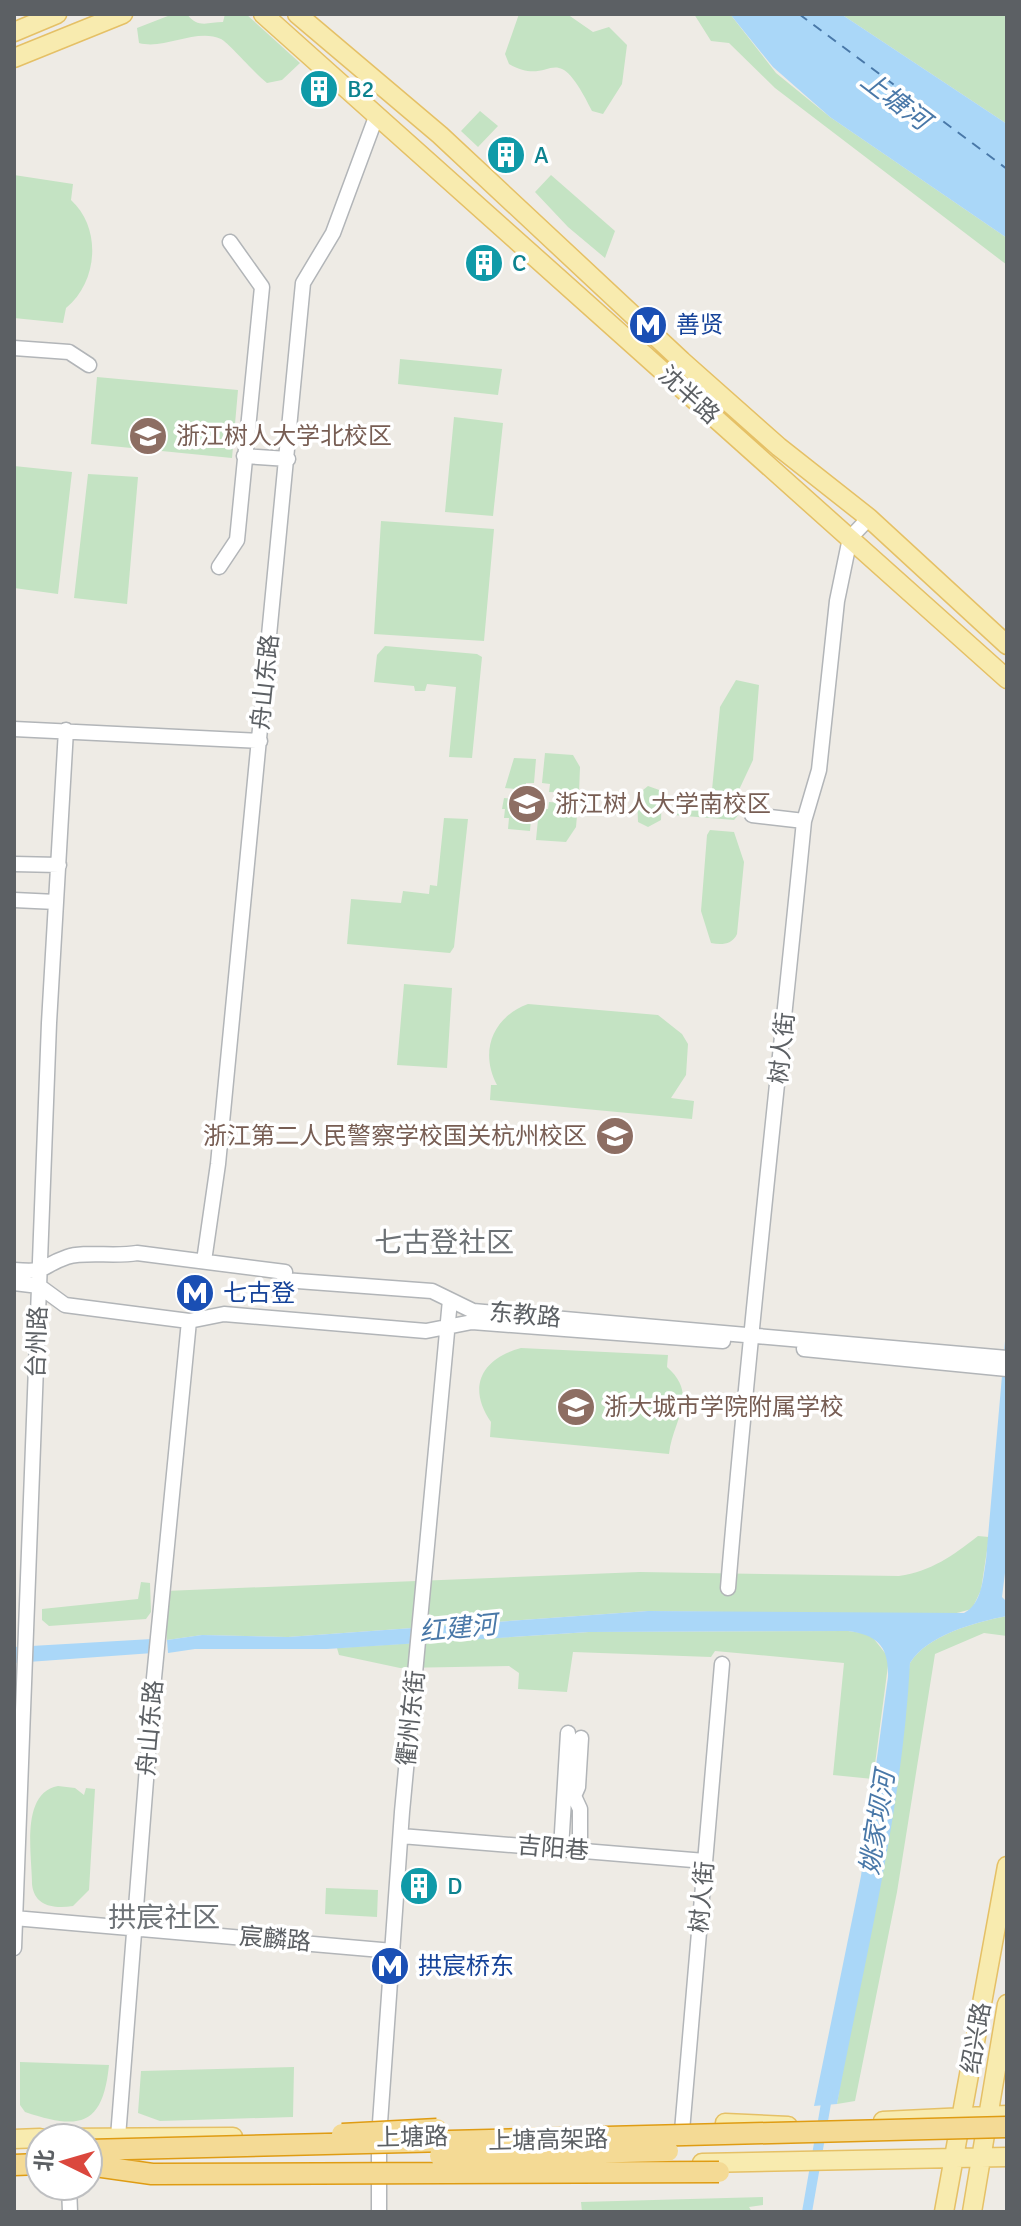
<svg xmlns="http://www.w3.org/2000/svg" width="1021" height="2226" viewBox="0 0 1021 2226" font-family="Signika,'Noto Sans SC',sans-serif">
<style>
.green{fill:#c4e3c3}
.water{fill:#aad7f8}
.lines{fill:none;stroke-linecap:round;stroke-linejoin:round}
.canal{stroke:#aad7f8;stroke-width:10}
.ferry{stroke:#4978a8;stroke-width:2;stroke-dasharray:10 8;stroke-linecap:butt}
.minor-casing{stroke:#b2b5b8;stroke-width:17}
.major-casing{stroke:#e5c066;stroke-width:21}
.highway-casing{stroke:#df9c13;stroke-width:23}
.minor{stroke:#fff;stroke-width:14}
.major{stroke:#f8ebaf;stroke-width:18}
.highway{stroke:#f4da95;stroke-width:20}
.highway-bridge-casing{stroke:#df9c13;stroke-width:23;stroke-linecap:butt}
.highway-bridge{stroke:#f4da95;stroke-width:20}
.labels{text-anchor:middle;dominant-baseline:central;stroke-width:7;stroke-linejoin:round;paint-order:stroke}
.culture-label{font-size:24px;fill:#0d838f;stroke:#fff;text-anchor:start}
.transit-label{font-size:24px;fill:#164399;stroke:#fff;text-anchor:start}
.street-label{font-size:24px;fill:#5c6064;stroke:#fff}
.education-label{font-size:24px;fill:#785e54;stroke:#fff;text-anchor:start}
.water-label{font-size:26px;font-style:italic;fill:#4978a8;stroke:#fff}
.quarter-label{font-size:28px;fill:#6d7276;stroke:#fff}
</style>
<rect width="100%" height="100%" fill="#eeebe5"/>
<path class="green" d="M173,14H187C198,29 208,22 223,22L225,14H246L300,63L282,80L267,83C256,75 229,43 221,39C196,28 165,50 139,43L137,28Z
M519,14H567L593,32L609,27L627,45L622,84L603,114L592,111C553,32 554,90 509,64L505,54Z
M694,14H730L776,73L830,117L1007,238V265L775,88L729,43L711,41Z
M841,14H1007V124Z
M480,111L498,126L478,147L461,131Z
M14,175L73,184L71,200C102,228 98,282 66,308L63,323L14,318Z
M551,175L615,231L605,258L568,227L535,192Z
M400,359L502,369L498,395L398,384Z
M97,377L238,390L232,458L91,444Z
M454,417L503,423L493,516L445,512Z
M14,466L72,472L58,594L14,588Z
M88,474L138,477L127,604L74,598Z
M381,521L494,529L484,641L374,634Z
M385,646L477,654L482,657L472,758L449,757L456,687L427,684L425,691H415L414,686L374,682L377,655Z
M736,680L759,685L753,760L738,792L712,790L720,707Z
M545,753L573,755L580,767L579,793L549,792L550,784L542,783Z
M514,758L536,759L534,783H526L525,790L505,788Z
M648,786L662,791L661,820L648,827L638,822L637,795Z
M504,798L525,800L524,807H532L530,831L508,829L509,818H504L505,809H502Z
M675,799L735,804L740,813L734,820L673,815Z
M549,802L578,804L576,827L566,842L536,840L539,809H548Z
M444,818L468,819L454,947L450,953L347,944L351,899L401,903L403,891L429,894L430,885L437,886Z
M710,830L734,832L744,862L737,934C732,945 721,945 711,943L701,911L707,835Z
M404,984L452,988L447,1068L397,1065Z
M528,1004L658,1015L682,1034L688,1044L686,1075L671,1098L694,1101L692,1119L490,1100L491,1085H497C479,1051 493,1017 528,1004Z
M521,1348L668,1355L667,1367C700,1396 672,1421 669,1454L490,1437L491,1422C467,1387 481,1359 521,1348Z
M978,1536L989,1537L981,1590L972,1609L949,1615L648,1611L288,1637L202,1635L167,1640L165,1591L640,1572L899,1576C932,1571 952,1556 978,1536Z
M141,1582L150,1583L151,1612L146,1619L49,1626L42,1620V1609L138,1599Z
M1007,1616V1636L984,1633L935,1654L897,1892L855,2101L837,2104L910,1663C927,1635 976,1622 1007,1616Z
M848,1631L870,1634L889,1658L873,1779L833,1775L844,1663L715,1651L711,1657L573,1652L567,1692L518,1689L519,1673L509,1666L400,1668L339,1655L337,1648L589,1632Z
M58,1786L75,1788L84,1795L86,1788L95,1789L89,1890L73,1906C53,1909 34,1906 32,1884C32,1855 20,1793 58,1786Z
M326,1888L378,1890L377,1917L325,1914Z
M20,2062L109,2065C103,2125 81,2131 25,2112L20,2105Z
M294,2067L293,2117L160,2121L138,2113L141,2071Z
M763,2197V2205L749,2207L752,2212H582L581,2202Z"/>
<path class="water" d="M730,14H841L1007,124V238L830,117L773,67Z
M1007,1318V1557L1002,1597L1007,1602V1616C976,1622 927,1635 910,1663C902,1812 865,1958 837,2104L814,2106L861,1876L888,1677C889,1646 877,1635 848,1631L589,1632L327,1649H195L168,1653L167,1640L202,1635L288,1637L648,1611L964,1613C982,1604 983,1578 986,1560Z
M152,1639L153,1653L14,1663V1647Z"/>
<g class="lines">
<path class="canal" d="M807,2212L828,2092"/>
<path class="ferry" d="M799,14L1007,169"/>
<defs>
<path id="minor" d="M14,348L69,352L89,365
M244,456L288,459
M219,567L237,540L262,287L230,242
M14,729L260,741
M752,815L804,821
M14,864L59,865
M14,900L56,902
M204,1261L218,1164L303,283L333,233L376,117
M14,1270C50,1273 38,1267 67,1257C84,1251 115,1257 137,1253L285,1272L284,1280L432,1291L473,1311L1007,1358
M14,1283L39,1286L65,1305L189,1321L224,1314L426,1331L472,1322L723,1341
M804,1349L1007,1369
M728,1588C749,1331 779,1076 804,821L819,770L837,601L850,538L869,518
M401,1836L705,1861
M561,1849L568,1733
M580,1851V1809L574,1796L578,1787L581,1738
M14,1918L393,1951
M14,1948L49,1023L66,730
M682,2131L722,1664
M118,2137L154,1678L189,1321
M69,2186L70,2212
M379,2212V2137L402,1812L450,1300"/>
<path id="major" d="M263,14L1007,679
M297,14L440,135L682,361L779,447L869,518L1007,645
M14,32L57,14
M14,58L123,14
M883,2121L1007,2115
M725,2123L788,2126
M56,2138L233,2137
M14,2139L40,2138
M702,2163L1007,2157
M944,2212L1007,1866
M972,2212L1007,2004"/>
<path id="highway" d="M14,2165L40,2164"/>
</defs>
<use href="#minor" class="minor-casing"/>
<use href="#major" class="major-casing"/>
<use href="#highway" class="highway-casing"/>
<use href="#minor" class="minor"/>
<use href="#major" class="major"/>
<use href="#highway" class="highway"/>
<defs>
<path id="highway-bridge" d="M342,2134L437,2129
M88,2150L1007,2127
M440,2156L668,2151
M88,2165L152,2174L719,2172"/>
</defs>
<use href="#highway-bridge" class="highway-bridge-casing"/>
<use href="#highway-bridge" class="highway-bridge"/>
</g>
<defs>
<symbol id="building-disc" viewBox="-11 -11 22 22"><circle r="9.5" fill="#0f9aa8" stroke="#fff"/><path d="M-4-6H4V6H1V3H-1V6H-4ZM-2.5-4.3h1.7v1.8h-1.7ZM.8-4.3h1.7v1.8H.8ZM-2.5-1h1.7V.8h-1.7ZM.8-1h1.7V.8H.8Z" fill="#fff"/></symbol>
<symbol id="metro-disc" viewBox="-11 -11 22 22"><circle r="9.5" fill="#1a4fb4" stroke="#fff"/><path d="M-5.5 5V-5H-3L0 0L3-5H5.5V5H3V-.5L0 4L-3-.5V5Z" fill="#fff"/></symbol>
<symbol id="university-disc" viewBox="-11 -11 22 22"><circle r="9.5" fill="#8d6e63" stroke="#fff"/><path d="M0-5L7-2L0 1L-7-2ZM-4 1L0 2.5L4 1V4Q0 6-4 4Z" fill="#fff"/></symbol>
<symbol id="school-disc" viewBox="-11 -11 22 22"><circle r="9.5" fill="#8d6e63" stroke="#fff"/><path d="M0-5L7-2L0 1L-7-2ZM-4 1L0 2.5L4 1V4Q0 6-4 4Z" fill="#fff"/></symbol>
</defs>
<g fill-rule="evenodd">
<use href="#building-disc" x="297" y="67" width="44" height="44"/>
<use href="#building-disc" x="484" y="133" width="44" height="44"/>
<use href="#building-disc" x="462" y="241" width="44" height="44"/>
<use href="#metro-disc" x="626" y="303" width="44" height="44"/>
<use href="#university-disc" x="126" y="414" width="44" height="44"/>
<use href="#university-disc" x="505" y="782" width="44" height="44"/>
<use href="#university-disc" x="593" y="1114" width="44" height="44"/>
<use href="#metro-disc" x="173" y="1271" width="44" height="44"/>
<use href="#school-disc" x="554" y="1385" width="44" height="44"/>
<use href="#building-disc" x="397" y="1864" width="44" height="44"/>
<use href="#metro-disc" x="368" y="1944" width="44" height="44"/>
</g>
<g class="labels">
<g class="culture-label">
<text x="347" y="89">B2</text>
<text x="534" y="155">A</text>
<text x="512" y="263">C</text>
<text x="447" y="1886">D</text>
</g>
<g class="transit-label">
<text x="676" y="325">善贤</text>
<text x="223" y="1293">七古登</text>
<text x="418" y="1966">拱宸桥东</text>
</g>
<g class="street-label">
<text transform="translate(689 395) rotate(42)">沈半路</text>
<text transform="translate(265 682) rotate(-84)">舟山东路</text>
<text transform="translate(782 1048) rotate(-84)">树人街</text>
<text transform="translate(525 1315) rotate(5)">东教路</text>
<text transform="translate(37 1342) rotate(-88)">台州路</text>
<text transform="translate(411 1718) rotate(-84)">衢州东街</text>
<text transform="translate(150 1728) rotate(-85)">舟山东路</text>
<text transform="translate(553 1848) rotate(5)">吉阳巷</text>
<text transform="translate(702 1897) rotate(-85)">树人街</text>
<text transform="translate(275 1939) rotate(5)">宸麟路</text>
<text transform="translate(976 2038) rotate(-80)">绍兴路</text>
<text transform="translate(412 2137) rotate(-1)">上塘路</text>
<text transform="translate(548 2140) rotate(-1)">上塘高架路</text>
</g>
<g class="education-label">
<text x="176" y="436">浙江树人大学北校区</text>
<text x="555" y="804">浙江树人大学南校区</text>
<text x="587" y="1136" text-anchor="end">浙江第二人民警察学校国关杭州校区</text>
<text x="604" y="1407">浙大城市学院附属学校</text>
</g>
<g class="water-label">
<text transform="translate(895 101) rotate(37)">上塘河</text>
<text transform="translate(458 1629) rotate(-6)">红建河</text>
<text transform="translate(878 1823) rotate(-81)">姚家坝河</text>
</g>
<g class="quarter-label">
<text x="444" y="1243">七古登社区</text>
<text x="164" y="1918">拱宸社区</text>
</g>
</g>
<rect width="1021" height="2226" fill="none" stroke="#5c6064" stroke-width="32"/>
<g transform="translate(64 2162) rotate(275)"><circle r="38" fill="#ffffff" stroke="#bebfc1" stroke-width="2"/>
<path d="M0-6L14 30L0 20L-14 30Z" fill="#db473d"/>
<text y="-12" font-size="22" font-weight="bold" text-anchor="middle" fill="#5c6064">北</text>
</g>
</svg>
